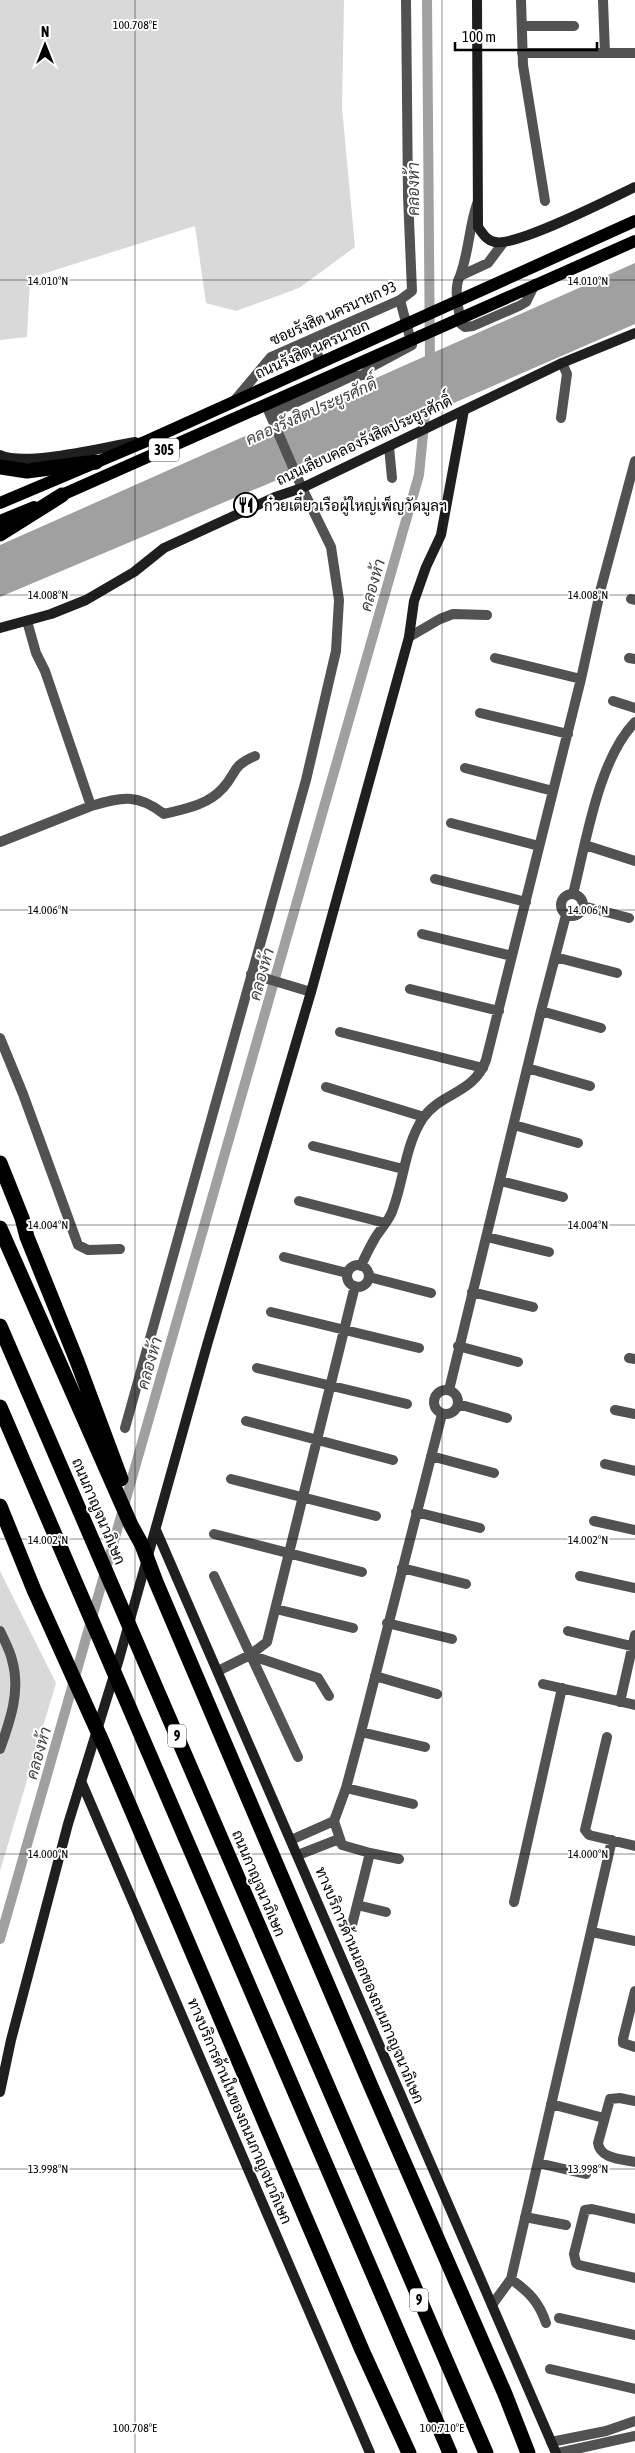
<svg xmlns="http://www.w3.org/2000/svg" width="635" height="2453" viewBox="0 0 635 2453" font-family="'Asap Condensed',Sarabun,sans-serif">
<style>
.green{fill:#d9d9d9}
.water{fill:#a0a0a0}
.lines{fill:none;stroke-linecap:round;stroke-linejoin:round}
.canal{stroke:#a0a0a0;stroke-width:10}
.street{stroke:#525252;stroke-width:10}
.secondary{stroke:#1f1f1f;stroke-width:10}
.primary{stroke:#000;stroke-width:12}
.highway{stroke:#000;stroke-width:15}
.ticks{fill:none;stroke:#000;stroke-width:1;stroke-opacity:0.45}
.labels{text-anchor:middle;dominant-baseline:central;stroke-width:4;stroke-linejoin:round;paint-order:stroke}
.shield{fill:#fff;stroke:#4c4c4c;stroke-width:1}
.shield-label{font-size:14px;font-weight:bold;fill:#000}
.street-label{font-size:15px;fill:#000;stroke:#fff}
.poi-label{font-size:15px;fill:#000;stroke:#fff;text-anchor:start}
.water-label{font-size:16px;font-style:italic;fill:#414141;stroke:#fff}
.ticks-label{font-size:12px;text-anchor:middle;fill:#000;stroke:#fff;stroke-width:4;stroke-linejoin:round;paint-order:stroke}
</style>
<rect width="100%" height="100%" fill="#fff"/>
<path class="green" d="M0,0H344L342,108L355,247L299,288L236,311L206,303L195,226L30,278L27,337L0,340Z
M0,1571L56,1683L0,1871Z"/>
<path class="water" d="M635,263V324L284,477L0,597V545Z"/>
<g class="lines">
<path class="canal" d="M427,0L430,366
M0,1939L419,475L426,403"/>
<path class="street" d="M521,0L523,65L545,201
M603,0L605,53
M522,26H574
M522,53H635
M503,243L488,263L460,276C453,289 459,309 461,324L465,327L473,326L519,306L526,302L535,284
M460,276C469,252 469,227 477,204
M311,339L321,363
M235,400L271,357L400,300L412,291L408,196L406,0
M271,414L350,377L363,375L371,367L412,345L400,300
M561,418L567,374L562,363
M389,447L392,478
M631,599L635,600
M409,637L440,619L453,614L487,615
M495,658L581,679
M629,658L635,659
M613,701L635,708
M480,713L568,734
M465,768L553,791
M91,806C122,797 137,793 164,814C185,809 208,805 223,788C237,773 231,766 255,756
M451,823L539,846
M0,842L91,806L45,671L36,653L27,621
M585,845L635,861
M435,879L526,902
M561 905a11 11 0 1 1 22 0a11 11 0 1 1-22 0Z
M573,894C586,843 598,760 635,722
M583,906L629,918
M422,934L512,956
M555,957L617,973
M251,974L311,992
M410,989L499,1011
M541,1011L601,1028
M340,1032L483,1068
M0,1038L23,1094L78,1245L88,1250L120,1249
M527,1068L590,1086
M326,1087L424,1117
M514,1125L578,1143
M313,1146L403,1169
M501,1181L563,1197
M299,1201L385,1223
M487,1237L549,1252
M284,1257L347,1273
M347 1276a11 11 0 1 1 22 0a11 11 0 1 1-22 0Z
M361,1266C365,1256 370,1247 375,1238C381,1228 390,1220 393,1209C404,1180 405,1145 423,1118C441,1092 474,1094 486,1060L581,679L601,588L635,461
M369,1277L431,1293
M472,1292L533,1307
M271,1312L419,1348
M458,1346L518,1362
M629,1358L635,1359
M257,1368L407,1404
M434 1402a12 12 0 1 1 24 0a12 12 0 1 1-24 0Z
M449,1390L541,1011L566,915
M458,1404L507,1418
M615,1410L635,1414
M246,1421L393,1460
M125,1428L306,780L336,651L339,600L331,547L302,488L266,405
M431,1456L494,1473
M605,1464L635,1471
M231,1479L376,1516
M416,1512L480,1528
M594,1521L635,1530
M214,1534L362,1572
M402,1568L466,1584
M214,1576L298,1757
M580,1576L635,1588
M276,1609L353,1628
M387,1623L452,1639
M0,1631C4,1640 10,1650 12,1660C21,1691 10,1721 0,1749
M568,1631L635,1647
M250,1655L318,1678L329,1696
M218,1671L250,1655L267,1642L355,1286
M375,1676L437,1694
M543,1684L635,1705
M620,1702L635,1635
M361,1732L425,1747
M607,1737L585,1830L589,1835L635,1846
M346,1788L413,1804
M291,1840L334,1821
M370,1853L399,1859
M298,1855L339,1839
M514,1902L562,1688
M357,1905L386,1912
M352,1925L370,1853L342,1845L334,1821L346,1788L361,1732L442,1414
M592,1932L635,1941
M635,1991L623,2039V2043L635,2047
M635,2101L620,2098L610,2099L598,2143C600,2159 622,2159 635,2162
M551,2104L600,2117
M538,2163L586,2174
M525,2217L566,2225
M635,2219L592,2209L585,2210L574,2254L576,2263L579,2265L635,2278
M492,2305L511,2279
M559,2318L635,2335
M546,2323C539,2302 529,2292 511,2279L612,1840
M550,2369L635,2389
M551,2442L606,2431L635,2421
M558,2453L635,2436"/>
<path class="secondary" d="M477,0L478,227C483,234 486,240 495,242C516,247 610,199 635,187
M0,455C26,467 104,447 135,442
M0,628L51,614L86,600L134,572L164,548L275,497L302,488L562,363L635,333
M156,1530L556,2453
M81,1781L370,2453
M0,2092L11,2040L68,1824L119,1659L207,1345L311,992L409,637L414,601L426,567L441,535L464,410"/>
<path class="primary" d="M55,498L635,241
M0,503L149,440L635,221
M0,521L34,507"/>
<path class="highway" d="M0,467L27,471L96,462
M0,534L62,495
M0,1163L22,1218L27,1237L77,1361L121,1479
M0,1228L131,1525L142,1545L156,1582L370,2084L505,2394L528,2453
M0,1326L486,2453
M0,1407L450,2453
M0,1506L34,1590L102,1741L362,2350L409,2453"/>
</g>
<path class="ticks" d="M135,0V2453M442,0V2453M0,280H635M0,595H635M0,910H635M0,1225H635M0,1539H635M0,1854H635M0,2169H635"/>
<defs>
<symbol id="restaurant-ring" viewBox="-11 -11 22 22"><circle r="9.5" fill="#fff" stroke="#000" stroke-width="1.5"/><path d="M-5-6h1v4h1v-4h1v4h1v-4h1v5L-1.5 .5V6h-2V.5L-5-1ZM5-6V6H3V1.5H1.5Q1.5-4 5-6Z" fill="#000"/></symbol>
</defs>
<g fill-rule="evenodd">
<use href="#restaurant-ring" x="232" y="491" width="28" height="28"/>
</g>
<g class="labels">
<g class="shield">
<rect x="149" y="438.5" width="30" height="23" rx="4"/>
<rect x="168" y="1724.5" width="18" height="23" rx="4"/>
<rect x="410" y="2288.5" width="18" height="23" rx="4"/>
</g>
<g class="shield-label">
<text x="164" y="450">305</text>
<text x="177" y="1736">9</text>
<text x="419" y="2300">9</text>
</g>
<g class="street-label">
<text transform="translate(333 313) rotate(-24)">ซอยรังสิต นครนายก 93</text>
<text transform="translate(312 349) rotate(-24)">ถนนรังสิต-นครนายก</text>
<text transform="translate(364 440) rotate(-25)">ถนนเลียบคลองรังสิตประยูรศักดิ์</text>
<text transform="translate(99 1511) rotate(67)">ถนนกาญจนาภิเษก</text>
<text transform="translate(259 1883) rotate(67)">ถนนกาญจนาภิเษก</text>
<text transform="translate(370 1985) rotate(67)">ทางบริการด้านนอกของถนนกาญจนาภิเษก</text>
<text transform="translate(240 2111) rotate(67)">ทางบริการด้านในของถนนกาญจนาภิเษก</text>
</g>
<g class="poi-label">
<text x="264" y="505">ก๋วยเตี๋ยวเรือผู้ใหญ่เพ็ญวัดมูลฯ</text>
</g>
<g class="water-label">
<text transform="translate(413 189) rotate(-90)">คลองห้า</text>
<text transform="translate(311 411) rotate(-24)">คลองรังสิตประยูรศักดิ์</text>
<text transform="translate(372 585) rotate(-74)">คลองห้า</text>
<text transform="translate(261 974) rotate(-74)">คลองห้า</text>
<text transform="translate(149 1363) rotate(-74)">คลองห้า</text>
<text transform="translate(38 1753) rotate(-74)">คลองห้า</text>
</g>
</g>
<g class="ticks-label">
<text x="135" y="29">100.708°E</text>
<text x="48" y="285">14.010°N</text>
<text x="588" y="285">14.010°N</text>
<text x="48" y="599">14.008°N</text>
<text x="588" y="599">14.008°N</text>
<text x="48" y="914">14.006°N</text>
<text x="588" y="914">14.006°N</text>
<text x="48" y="1229">14.004°N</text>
<text x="588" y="1229">14.004°N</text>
<text x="48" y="1544">14.002°N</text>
<text x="588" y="1544">14.002°N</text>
<text x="48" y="1858">14.000°N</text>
<text x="588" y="1858">14.000°N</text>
<text x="48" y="2173">13.998°N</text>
<text x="588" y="2173">13.998°N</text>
<text x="135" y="2432">100.708°E</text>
<text x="442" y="2432">100.710°E</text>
</g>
<g transform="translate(45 45)" stroke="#ffffff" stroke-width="4" paint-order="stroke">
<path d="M0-4L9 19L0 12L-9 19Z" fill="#000000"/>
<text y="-8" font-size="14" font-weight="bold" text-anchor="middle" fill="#000000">N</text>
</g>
<path d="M455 42v8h142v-8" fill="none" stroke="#000000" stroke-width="2.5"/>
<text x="462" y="42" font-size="15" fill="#000000" stroke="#ffffff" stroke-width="4" paint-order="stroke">100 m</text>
</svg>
